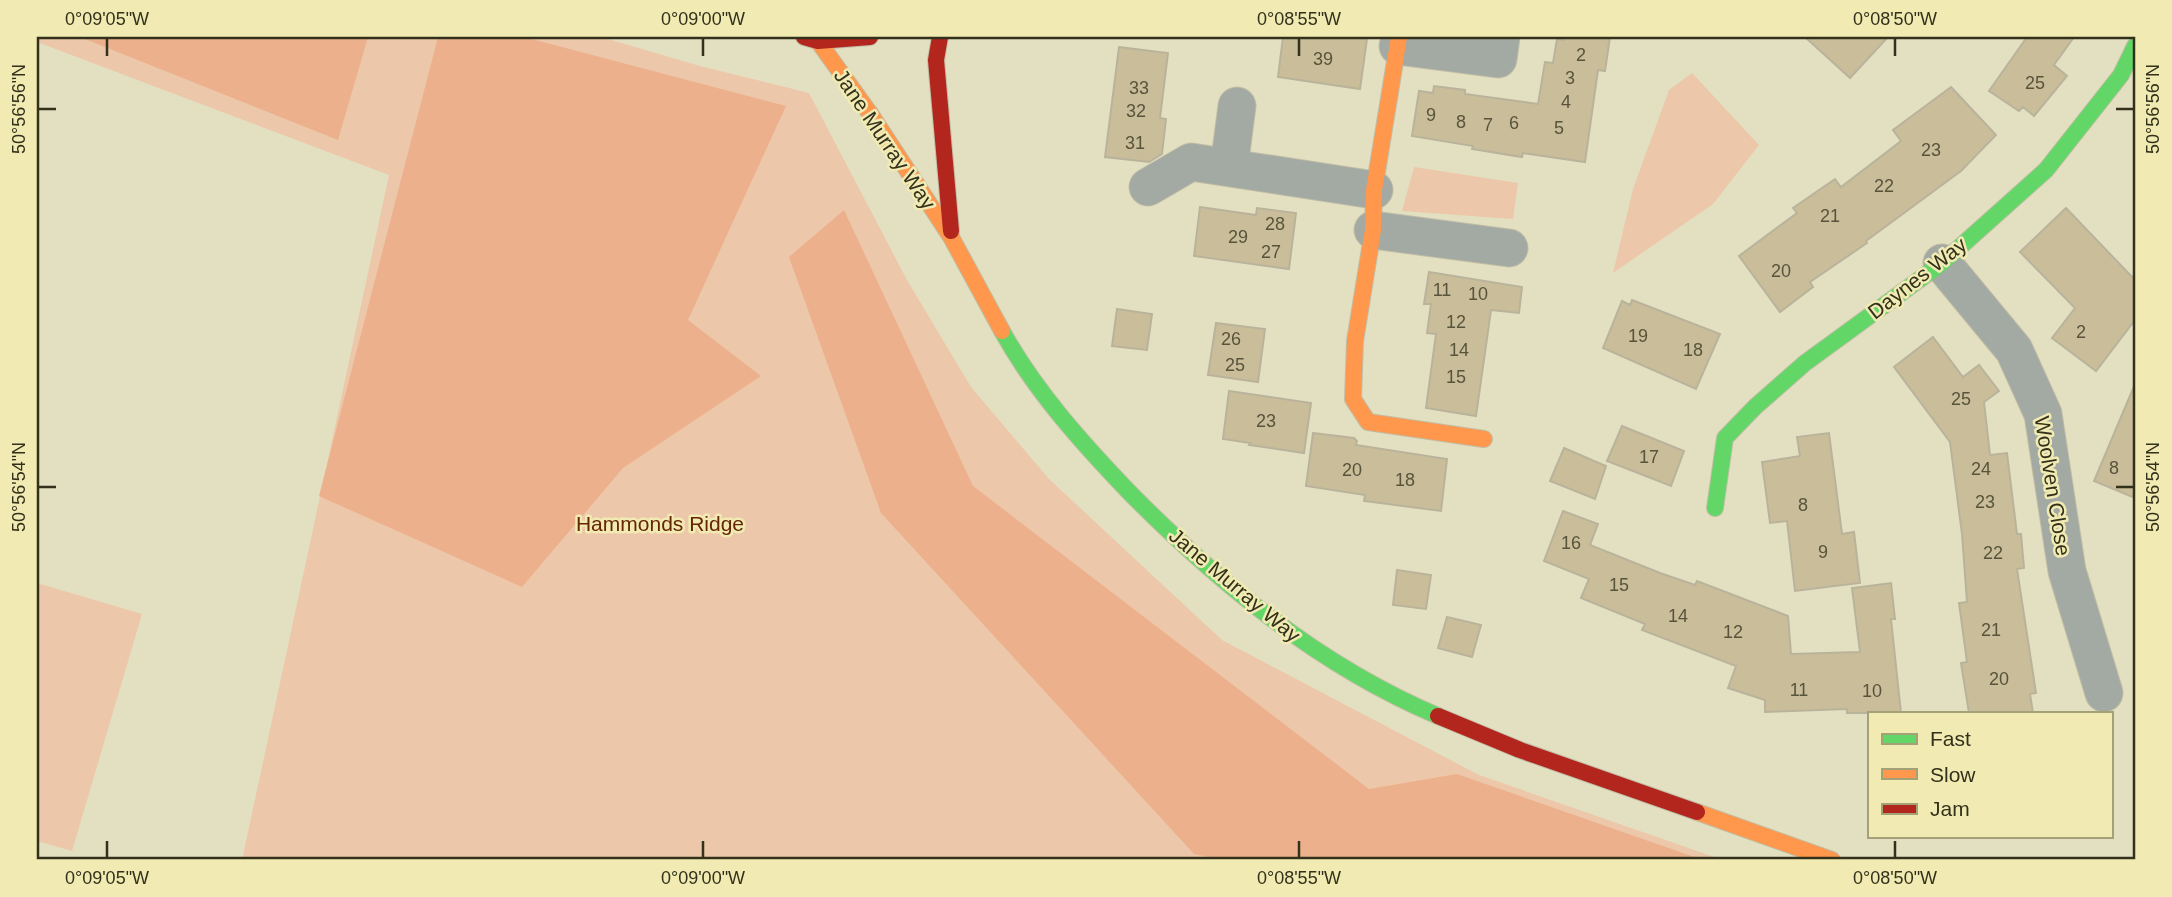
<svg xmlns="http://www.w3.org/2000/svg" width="2172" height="897" viewBox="0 0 2172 897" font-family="Helvetica,sans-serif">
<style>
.green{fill:#ecc7aa}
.forest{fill:#ecb18c}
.building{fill:#c9bd9a;stroke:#bab39c;stroke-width:2}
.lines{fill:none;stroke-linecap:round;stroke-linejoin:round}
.street-casing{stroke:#c1bea6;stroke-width:39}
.fast-casing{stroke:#c1bea6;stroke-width:18}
.slow-casing{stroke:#c1bea6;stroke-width:18}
.jam-casing{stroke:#c1bea6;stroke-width:18}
.street{stroke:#a3a9a3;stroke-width:37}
.fast{stroke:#63d668;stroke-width:16}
.slow{stroke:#ff974d;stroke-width:16}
.jam{stroke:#b3261e;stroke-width:16}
.ticks{fill:none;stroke:#33311b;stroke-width:2.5}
.labels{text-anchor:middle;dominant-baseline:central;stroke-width:5;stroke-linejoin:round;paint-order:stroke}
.number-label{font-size:18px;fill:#58543b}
.street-label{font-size:21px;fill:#33311b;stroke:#f1ebb3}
.park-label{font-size:21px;fill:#662505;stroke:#f1ebb3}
.neatline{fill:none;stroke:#33311b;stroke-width:2.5}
.ticks-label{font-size:18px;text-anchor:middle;fill:#33311b}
</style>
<rect width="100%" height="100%" fill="#e3e0c1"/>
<path class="green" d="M37,37H601L700,66L809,93L907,280L971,387L1049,479L1222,640L1479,775L1723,860H242L389,175L37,42Z
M1692,73L1759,145L1713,204L1613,273L1633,189L1669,90Z
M1414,167L1518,183L1513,219L1402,211Z
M37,583L142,614L72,851L37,841Z"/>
<path class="forest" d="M80,37H368L338,140Z
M438,37H524L786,106L688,320L761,376L623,468L522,587L319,496Z
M844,210L973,486L1369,789L1457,774L1703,860H1223L1194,854L881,513L789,257Z"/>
<path class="building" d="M1283,37H1350L1367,39L1360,89L1278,77Z
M1565,37H1610L1605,71L1598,70L1585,162L1523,153L1522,157L1472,149L1473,146L1412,136L1419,91L1433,93L1434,86L1465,90V94L1538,104L1545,62L1553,63L1557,39L1564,40Z
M1805,37H1888L1850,78Z
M2027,37H2074L2054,65L2067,76L2034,116L2023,107L2019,111L1989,91Z
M1119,47L1168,53L1160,118L1166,119L1162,154L1149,162L1105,157Z
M1951,87L1996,135L1961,171L1866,241L1867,243L1810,282L1813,287L1780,312L1739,256L1797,213L1793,208L1835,179L1841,187L1901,141L1893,130Z
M1200,207L1256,215L1257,208L1296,213L1289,269L1194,256Z
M2066,208L2135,280V320L2096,371L2052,338L2075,308L2020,252Z
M1429,272L1522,287L1519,313L1491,310L1476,416L1426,408L1436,334L1427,333L1431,304H1424Z
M1632,300L1720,334L1696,389L1603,348L1622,301L1630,305Z
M1117,309L1152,314L1147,350L1112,346Z
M1216,323L1265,329L1258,382L1208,375Z
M1933,337L1963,377L1979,365L1999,391L1984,402L1990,455L2007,453L2017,534H2021L2024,568L2017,569L2036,693L2030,694L2033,713H1969L1961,663L1967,662L1959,603L1967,602L1962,534L1950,442L1894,367Z
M2135,384V498L2094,481Z
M1229,391L1311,403L1304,453L1249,445L1250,443L1223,439Z
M1622,426L1684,451L1671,486L1607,461Z
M1313,433L1354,438L1357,441L1356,445L1447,459L1441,511L1364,501L1365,495L1306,486Z
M1829,433L1842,534L1854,532L1860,583L1795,591L1787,521L1770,523L1762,462L1800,456L1797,437Z
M1564,448L1606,466L1595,499L1550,481Z
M1563,511L1598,524L1590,545L1660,573L1695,585L1697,581L1788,616L1791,654L1860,652L1852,588L1891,583L1895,619H1891L1901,713H1847V709L1765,712V700L1728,688L1736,666L1642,630L1645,624L1581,598L1589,579L1544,561Z
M1397,570L1431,575L1426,609L1393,605Z
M1447,617L1481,625L1472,657L1438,648Z"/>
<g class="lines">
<defs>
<path id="street" d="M1398,46L1498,59L1501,37
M1229,167L1237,106
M1148,187L1191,162L1374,190
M1373,230L1509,248
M1942,263L2014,350L2043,414L2067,571L2104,693"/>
<path id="fast" d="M1002,331C1035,391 1083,444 1130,493C1220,584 1320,666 1438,716
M1715,508L1725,438L1755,407L1805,363L1942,263L2046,170L2121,75L2135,46"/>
<path id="slow" d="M1399,37L1374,190L1373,230L1355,341L1353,399L1368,422L1484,439
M818,41L871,115L951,237L1002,331
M1697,812L1832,860"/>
<path id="jam" d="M804,37L818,41L870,37
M940,37L936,60L951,231
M1438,716L1520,750L1697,812"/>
</defs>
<use href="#street" class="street-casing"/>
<use href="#fast" class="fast-casing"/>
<use href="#slow" class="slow-casing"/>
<use href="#jam" class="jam-casing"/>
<use href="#street" class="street"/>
<use href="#fast" class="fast"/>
<use href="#slow" class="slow"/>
<use href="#jam" class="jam"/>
</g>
<path class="ticks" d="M107,38V56M703,38V56M1299,38V56M1895,38V56M38,109H56M2116,109H2134M38,487H56M2116,487H2134M107,841V858M703,841V858M1299,841V858M1895,841V858"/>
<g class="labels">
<g class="number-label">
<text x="1581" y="55">2</text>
<text x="1323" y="59">39</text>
<text x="1570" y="78">3</text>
<text x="2035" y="83">25</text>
<text x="1139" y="88">33</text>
<text x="1566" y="102">4</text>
<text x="1136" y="111">32</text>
<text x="1431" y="115">9</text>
<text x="1461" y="122">8</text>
<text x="1514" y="123">6</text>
<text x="1488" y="125">7</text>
<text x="1559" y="128">5</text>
<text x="1135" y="143">31</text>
<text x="1931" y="150">23</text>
<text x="1884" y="186">22</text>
<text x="1830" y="216">21</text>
<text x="1275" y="224">28</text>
<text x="1238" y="237">29</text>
<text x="1271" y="252">27</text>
<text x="1781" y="271">20</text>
<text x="1442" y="290">11</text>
<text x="1478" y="294">10</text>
<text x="1456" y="322">12</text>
<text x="2081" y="332">2</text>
<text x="1638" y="336">19</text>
<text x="1231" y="339">26</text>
<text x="1459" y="350">14</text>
<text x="1693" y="350">18</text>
<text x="1235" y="365">25</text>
<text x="1456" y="377">15</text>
<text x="1961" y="399">25</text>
<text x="1266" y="421">23</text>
<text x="1649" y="457">17</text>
<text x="2114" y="468">8</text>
<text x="1981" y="469">24</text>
<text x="1352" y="470">20</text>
<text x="1405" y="480">18</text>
<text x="1985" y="502">23</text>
<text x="1803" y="505">8</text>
<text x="1571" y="543">16</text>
<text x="1823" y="552">9</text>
<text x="1993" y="553">22</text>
<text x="1619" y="585">15</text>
<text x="1678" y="616">14</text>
<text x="1991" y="630">21</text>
<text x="1733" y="632">12</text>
<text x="1999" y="679">20</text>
<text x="1799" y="690">11</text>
<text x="1872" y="691">10</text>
</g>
<g class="street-label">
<text transform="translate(885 139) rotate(56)">Jane Murray Way</text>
<text transform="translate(1917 278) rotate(-38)">Daynes Way</text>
<text transform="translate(2053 486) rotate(81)">Woolven Close</text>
<text transform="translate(1235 585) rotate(40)">Jane Murray Way</text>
</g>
<g class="park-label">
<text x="660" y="523">Hammonds Ridge</text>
</g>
</g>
<rect width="2172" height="897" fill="none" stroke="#f1ebb3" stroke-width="77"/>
<rect x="1868" y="712" width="245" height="126" fill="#f1ebb3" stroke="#a5a176" stroke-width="2"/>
<rect x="1882" y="734" width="35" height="10" fill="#63d668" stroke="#a5a176" stroke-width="2"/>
<text x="1930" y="746" font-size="21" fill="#33311b">Fast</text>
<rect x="1882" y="769" width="35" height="10" fill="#ff974d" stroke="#a5a176" stroke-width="2"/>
<text x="1930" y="782" font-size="21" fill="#33311b">Slow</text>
<rect x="1882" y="804" width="35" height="10" fill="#b3261e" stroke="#a5a176" stroke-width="2"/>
<text x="1930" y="816" font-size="21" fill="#33311b">Jam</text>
<rect x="38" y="38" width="2096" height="820" class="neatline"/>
<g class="ticks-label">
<text x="107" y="25">0°09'05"W</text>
<text x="703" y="25">0°09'00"W</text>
<text x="1299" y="25">0°08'55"W</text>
<text x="1895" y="25">0°08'50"W</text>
<text transform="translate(19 109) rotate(-90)" y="6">50°56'56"N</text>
<text transform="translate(2153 109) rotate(-90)" y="6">50°56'56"N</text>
<text transform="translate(19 487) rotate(-90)" y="6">50°56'54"N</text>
<text transform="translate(2153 487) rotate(-90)" y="6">50°56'54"N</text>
<text x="107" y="884">0°09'05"W</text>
<text x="703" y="884">0°09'00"W</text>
<text x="1299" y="884">0°08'55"W</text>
<text x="1895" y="884">0°08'50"W</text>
</g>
</svg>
